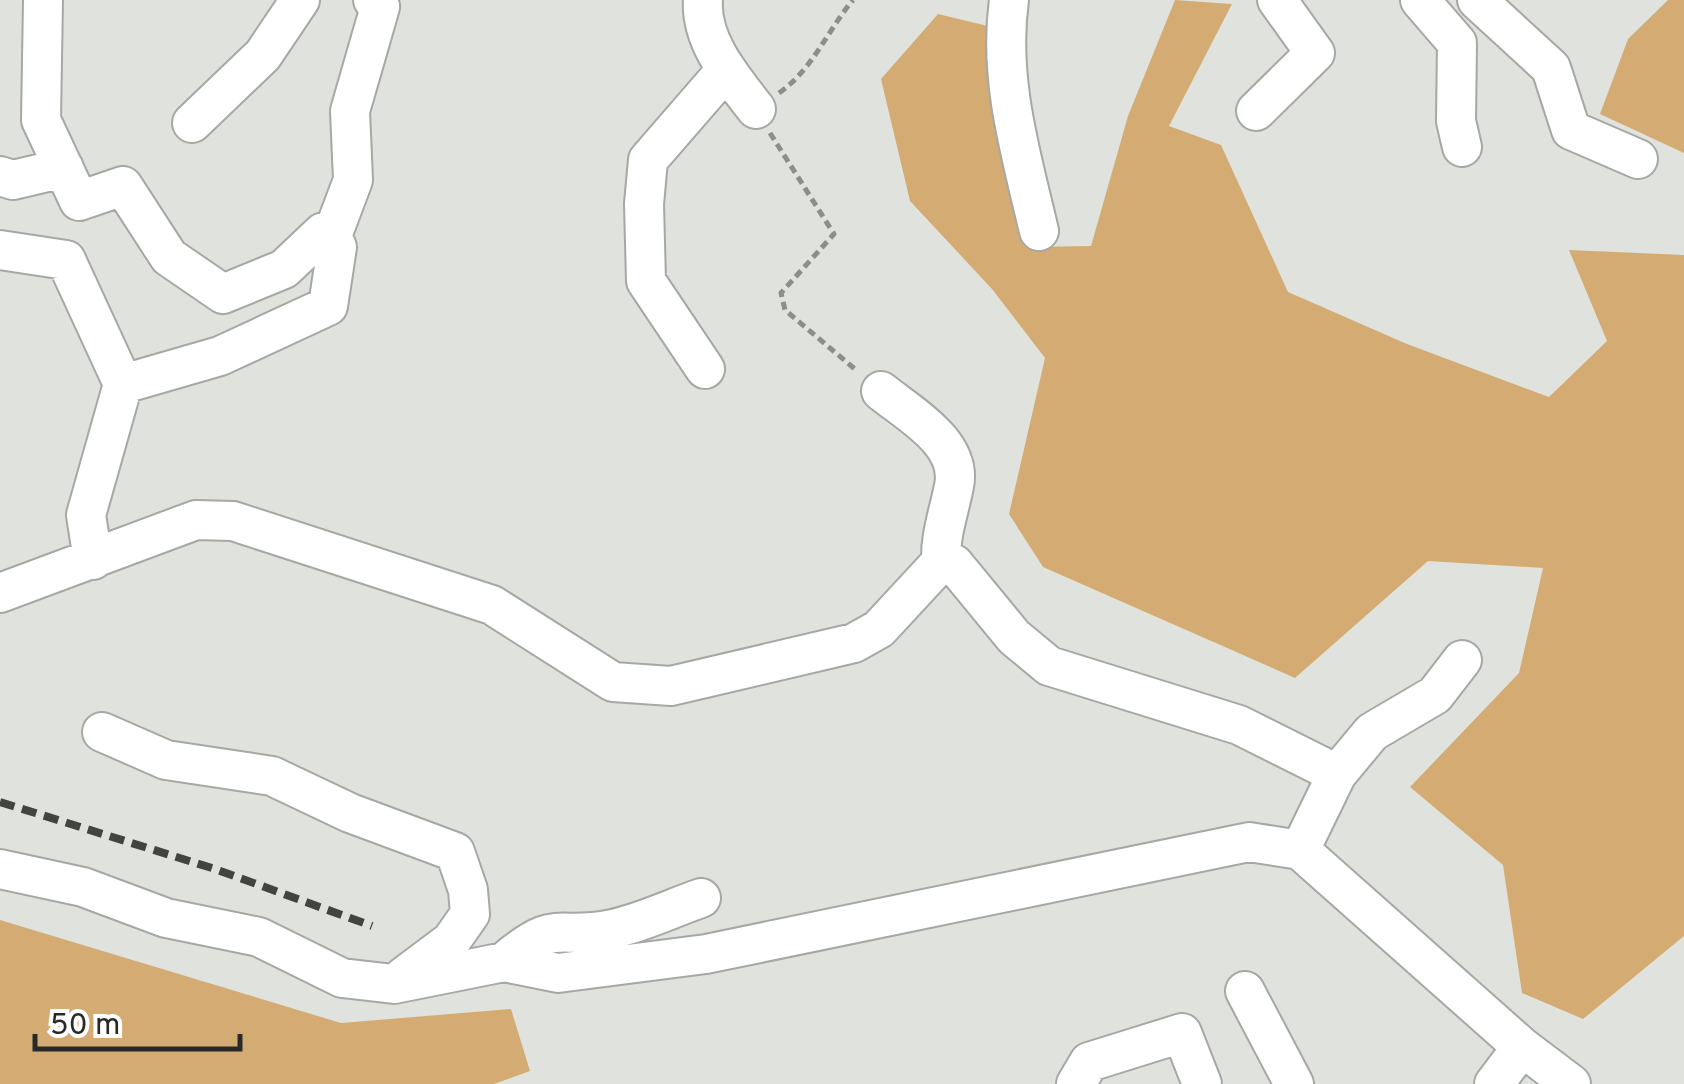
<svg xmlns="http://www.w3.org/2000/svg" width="1684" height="1084" viewBox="0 0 1684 1084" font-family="Overpass,sans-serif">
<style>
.green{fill:#d4ac73}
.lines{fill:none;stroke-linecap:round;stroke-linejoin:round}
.minor-casing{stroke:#a5a8a3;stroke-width:42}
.path{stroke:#8c8e8a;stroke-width:5;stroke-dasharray:8 5;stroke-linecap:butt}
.minor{stroke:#fff;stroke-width:38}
.rail{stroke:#434442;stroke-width:8;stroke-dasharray:15 8;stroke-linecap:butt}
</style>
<rect width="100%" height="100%" fill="#e0e3dd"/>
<path class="green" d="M1175,0L1232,4L1169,126L1221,145L1288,292L1407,344L1549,397L1607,341L1569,250L1684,255V936L1583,1019L1522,993L1503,865L1410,787L1519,673L1543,568L1428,561L1295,678L1043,567L1009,514L1045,358L992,289L910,201L881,79L938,14L988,26L1012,170L1034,247L1091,246L1128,116Z
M1668,0H1684V153L1600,114L1628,39Z
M0,920L341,1023L511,1009L530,1071L494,1084H0Z"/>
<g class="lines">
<defs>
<path id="minor" d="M43,0L41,120L79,201L123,186L169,257L223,294L284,269L322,233L332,236
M703,0C700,41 732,78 756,109
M1009,0C998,79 1021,154 1039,231
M1420,0L1457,43L1456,121L1462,147
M1477,0L1551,68L1571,130L1638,159
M1256,111L1315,53L1277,0
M192,123L263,55L300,0
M0,176L13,180L64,168
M0,250L66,260L123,384
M705,369L646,281L644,204L648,160L726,70
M93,560L86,515L123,384L220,356L328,306L337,247L332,236L353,180L350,111L380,7L373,0
M941,562L954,564L1014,637L1049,666L1239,725L1337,774
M0,593L196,520L233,521L492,605L613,682L671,686L854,643L879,629L941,562C940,535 949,512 954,486C963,443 909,414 881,391
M102,732L166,760L272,776L350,813L455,852L468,890L470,914L451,941L403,977
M1300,850L1337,774L1372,732L1435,695L1462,660
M0,869L83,887L166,918L259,937L342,978L394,984L504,962L558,973L706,954L1249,842L1300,850L1522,1047L1571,1084
M504,962C558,916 554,941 612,929C642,923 672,908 701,898
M1245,991L1294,1084
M1076,1084L1089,1062L1182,1033L1202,1084
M1494,1084L1522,1047"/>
</defs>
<use href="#minor" class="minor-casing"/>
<path class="path" d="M779,93C813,69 827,31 853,0
M770,133L834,234L781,293L785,310L856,370"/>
<use href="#minor" class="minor"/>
<path class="rail" d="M0,802L215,869L372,926"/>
</g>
<path d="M35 1034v15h205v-15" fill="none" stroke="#292a28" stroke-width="5"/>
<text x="50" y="1034" font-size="30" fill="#292a28" stroke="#ffffff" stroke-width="8" paint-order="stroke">50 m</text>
</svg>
